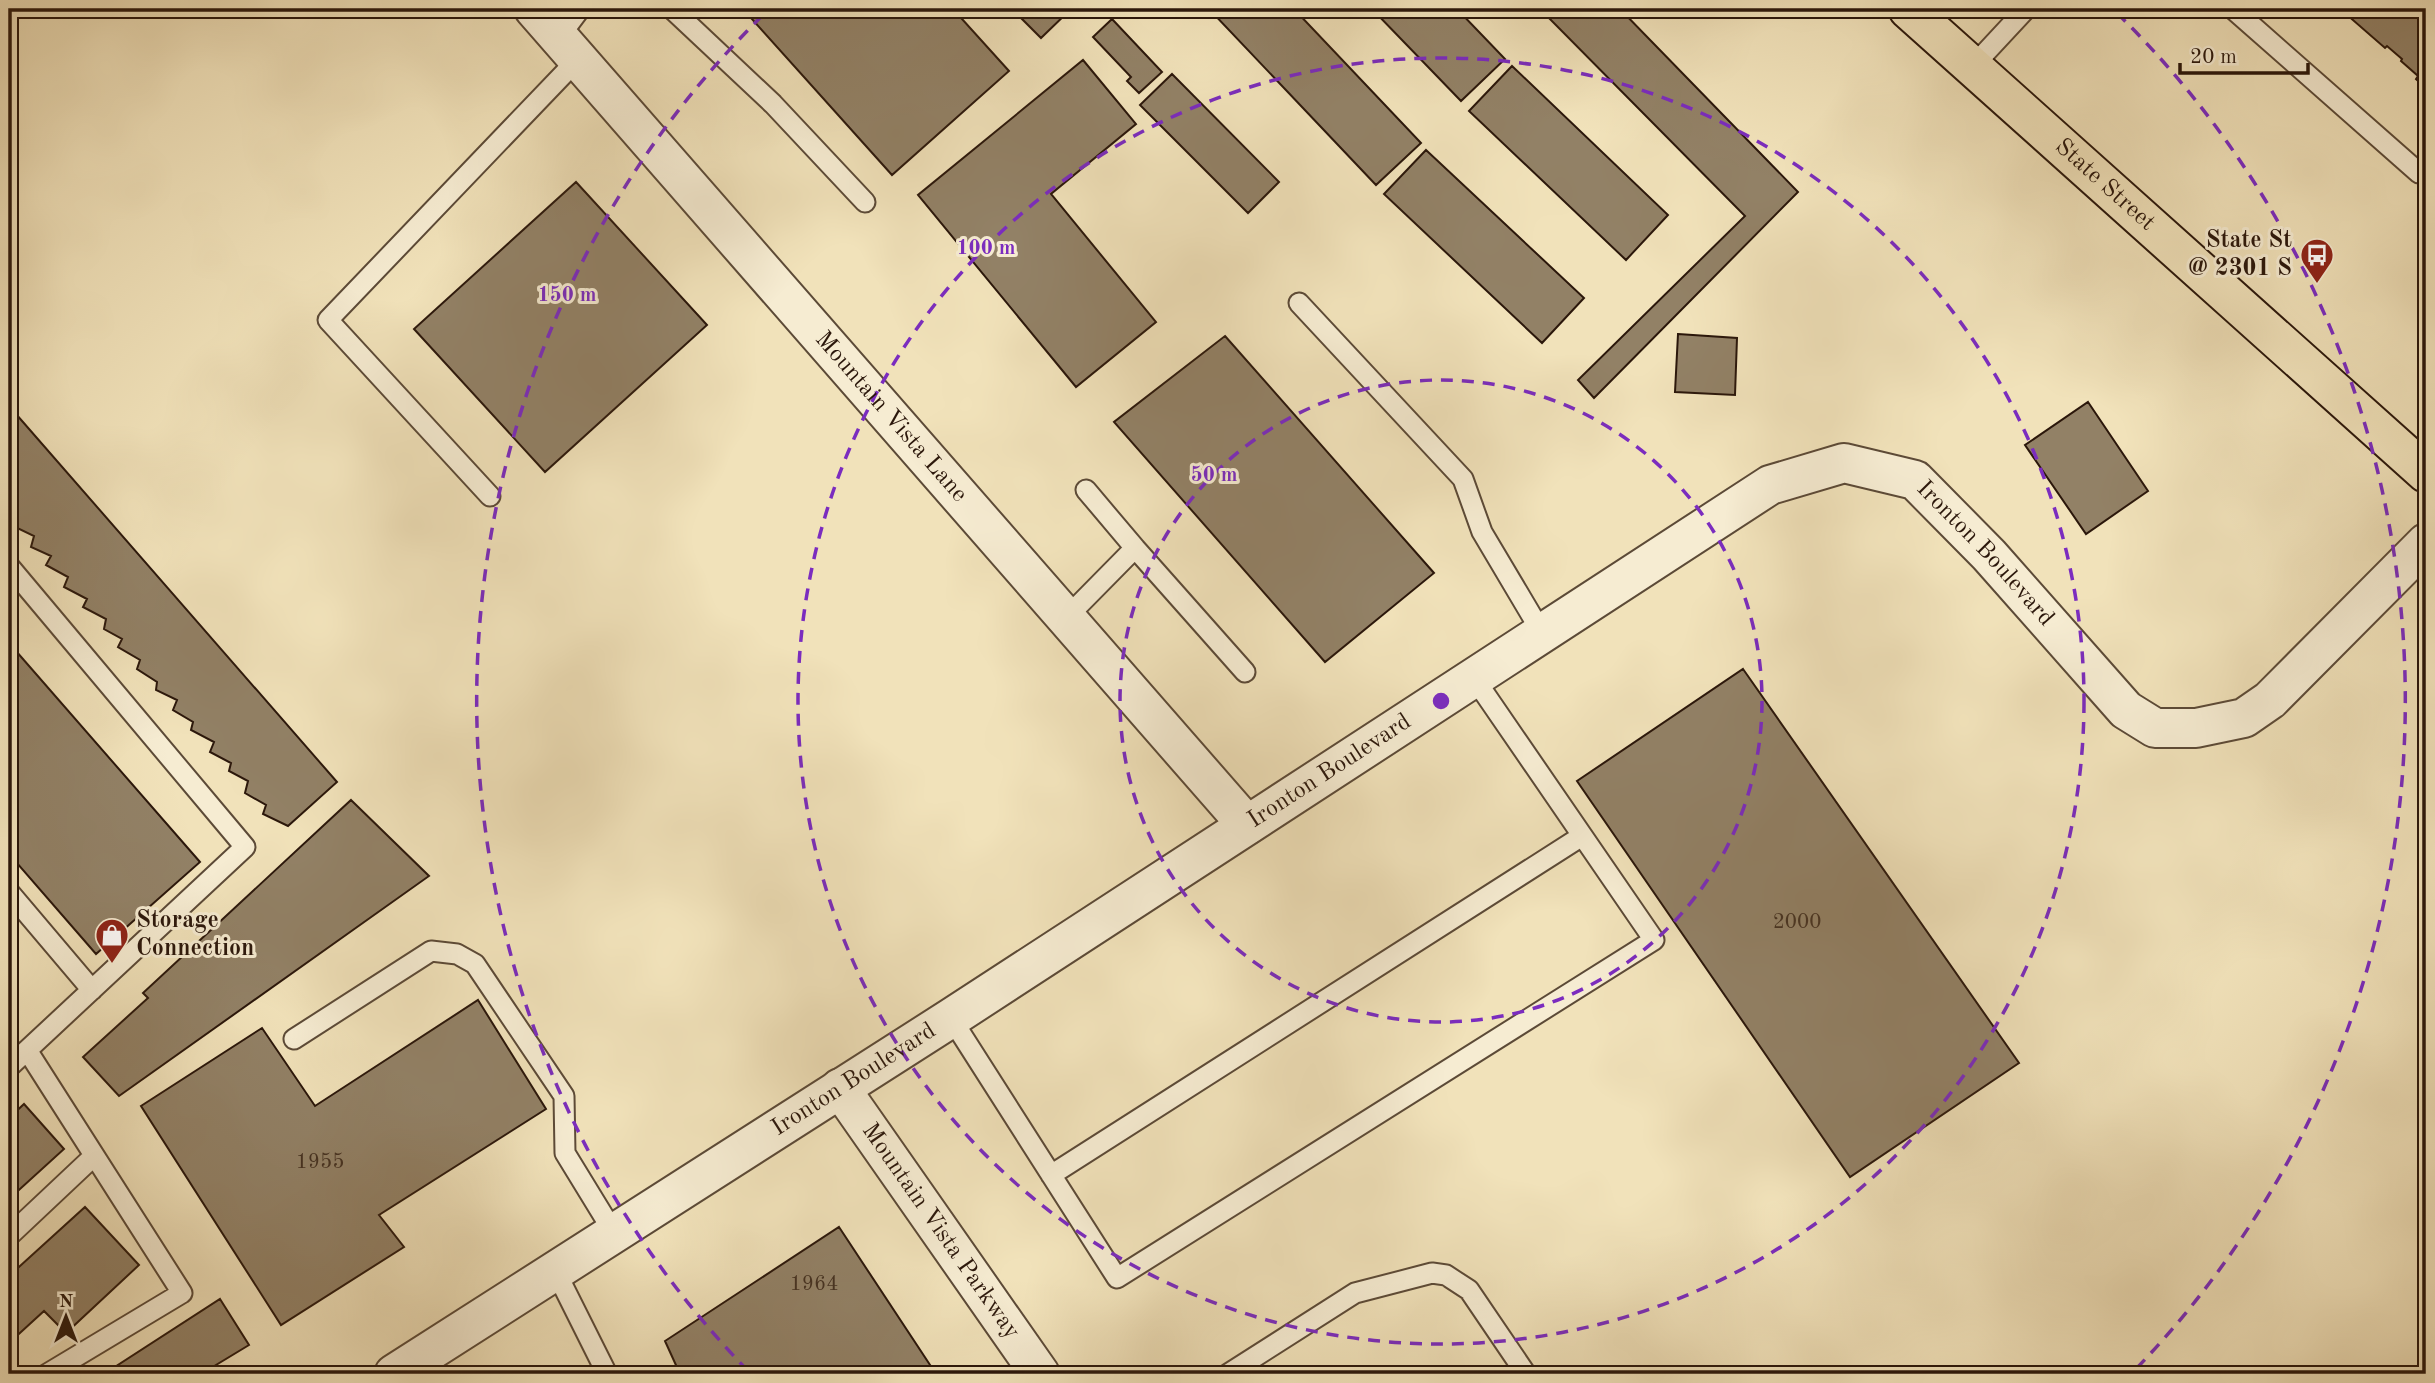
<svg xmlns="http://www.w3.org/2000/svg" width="2435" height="1383" viewBox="0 0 2435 1383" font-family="'Old Standard TT',serif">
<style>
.building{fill:#928166;stroke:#2b170b;stroke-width:2}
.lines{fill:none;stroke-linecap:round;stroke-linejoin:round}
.service-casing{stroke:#5c4a37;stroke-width:23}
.minor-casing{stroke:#5c4a37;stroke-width:42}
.tertiary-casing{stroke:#5c4a37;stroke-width:42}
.primary-casing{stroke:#2b170b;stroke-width:42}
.service{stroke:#f6ecd2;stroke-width:19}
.minor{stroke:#f6ecd2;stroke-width:38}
.tertiary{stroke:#f6ecd2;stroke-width:38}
.primary{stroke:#f1e2ba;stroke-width:38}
.ring{fill:none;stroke:#7b2cbf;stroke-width:3.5;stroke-dasharray:12 9}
.labels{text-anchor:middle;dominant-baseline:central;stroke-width:6;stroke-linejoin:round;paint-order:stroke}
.number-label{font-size:21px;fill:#453222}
.street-label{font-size:24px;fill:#2b170b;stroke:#f6ecd2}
.poi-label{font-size:24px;font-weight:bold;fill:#2b170b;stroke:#f6ecd2;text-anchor:end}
.centre{fill:#7b2cbf;stroke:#f6ecd2;stroke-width:3.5}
.ring-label{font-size:21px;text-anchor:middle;font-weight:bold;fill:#7b2cbf;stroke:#f6ecd2;stroke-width:6;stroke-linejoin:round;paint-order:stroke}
</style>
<rect width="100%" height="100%" fill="#f1e2ba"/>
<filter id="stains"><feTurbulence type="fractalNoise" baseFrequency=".00286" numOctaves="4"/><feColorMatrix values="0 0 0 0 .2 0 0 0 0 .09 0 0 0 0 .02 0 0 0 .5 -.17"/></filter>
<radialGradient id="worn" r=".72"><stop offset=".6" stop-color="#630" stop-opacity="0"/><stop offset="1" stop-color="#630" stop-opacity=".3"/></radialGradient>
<path class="building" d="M743,9H953L1009,71L892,175Z
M1012,9H1071L1041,38Z
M1209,9H1294L1421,143L1376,185Z
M1372,9H1457L1505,59L1461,101Z
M1540,9H1620L1798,192L1594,398L1578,380L1745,216Z
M2344,9H2426V88L2416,79L2418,76L2401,61L2402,59L2387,46L2385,48L2346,14L2348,12Z
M1112,19L1162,72L1139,93L1127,81L1131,77L1093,37Z
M1083,60L1136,124L1051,194L1156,322L1076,387L918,195Z
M1512,66L1668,215L1626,260L1469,111Z
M1172,74L1279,182L1248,213L1140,105Z
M1426,150L1584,298L1542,343L1384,194Z
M576,182L707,325L545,472L414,329Z
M1678,334L1737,338L1735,395L1675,392Z
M1225,336L1434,573L1325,662L1114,422Z
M2088,402L2148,491L2086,534L2025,445Z
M9,406L337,782L288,826L263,814L266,805L245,793L248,781L229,771L231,763L210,752L214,742L191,730L193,722L173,710L177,700L156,690L157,682L137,669L140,660L118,647L122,639L104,629L106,619L83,607L87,599L64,587L68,577L46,565L51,556L31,547L34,536L11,525L15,515L9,512Z
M9,643L200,862L96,954L9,854Z
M1743,669L2019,1063L1850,1177L1577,781Z
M351,800L429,876L119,1096L83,1057L148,998L143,993Z
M478,1000L546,1109L379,1215L404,1247L281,1325L141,1106L262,1028L315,1106Z
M24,1104L64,1149L9,1199V1118Z
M85,1207L139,1265L66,1333L44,1311L9,1343V1276Z
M839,1227L936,1374H680L665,1341Z
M220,1299L249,1345L201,1374H104Z"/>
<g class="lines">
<defs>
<path id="service" d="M672,9L773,104L865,202
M2233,9L2419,173L2426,172
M559,37L580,9
M1973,66L2026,9
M1299,303L1463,479L1482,532L1542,633
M1086,490L1135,548
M490,496L328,320L578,59
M9,566L245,847L9,1067
M1065,619L1135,548L1245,672
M9,892L92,990
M951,1018L1117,1278L1654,940L1474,678
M294,1039L431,951L457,954L475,964L564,1096L565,1153L614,1233
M27,1050L182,1293L47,1374
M1051,1175L1582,836
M9,1236L94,1156
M555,1270L607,1374
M1228,1374L1355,1293L1432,1273L1446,1275L1469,1290L1526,1374"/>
<g id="minor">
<path id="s1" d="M534,9L1247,825"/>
<path id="s2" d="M394,1374L951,1018L1770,485L1844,463L1915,480L1989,555L2126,710L2155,728H2196L2244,718L2270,700L2426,543"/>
</g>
<g id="tertiary">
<path id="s3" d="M840,1088L1040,1374"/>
</g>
<g id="primary">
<path id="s4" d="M1908,9L2426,473"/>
</g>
</defs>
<use href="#service" class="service-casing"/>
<use href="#minor" class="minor-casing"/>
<use href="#tertiary" class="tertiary-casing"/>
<use href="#primary" class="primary-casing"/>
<use href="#service" class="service"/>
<use href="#minor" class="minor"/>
<use href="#tertiary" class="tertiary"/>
<use href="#primary" class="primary"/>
</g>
<g class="ring">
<circle cx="1441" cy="701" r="321"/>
<circle cx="1441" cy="701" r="643"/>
<path d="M748 1371A964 964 0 0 1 765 13M2117 13A964 964 0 0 1 2134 1371"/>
</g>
<defs>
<symbol id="bus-pin" viewBox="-11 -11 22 30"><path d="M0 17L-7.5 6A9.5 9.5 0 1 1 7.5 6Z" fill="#8f2418" stroke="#f6ecd2"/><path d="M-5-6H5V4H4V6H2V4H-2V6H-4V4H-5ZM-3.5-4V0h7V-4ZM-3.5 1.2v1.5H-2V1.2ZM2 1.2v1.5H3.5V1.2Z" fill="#fff"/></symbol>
<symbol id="shop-pin" viewBox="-11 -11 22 30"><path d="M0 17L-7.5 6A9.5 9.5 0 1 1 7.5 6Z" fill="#8f2418" stroke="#f6ecd2"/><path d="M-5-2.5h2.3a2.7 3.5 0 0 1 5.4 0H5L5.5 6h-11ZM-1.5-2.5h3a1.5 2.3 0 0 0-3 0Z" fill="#fff"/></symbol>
</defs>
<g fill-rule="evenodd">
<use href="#bus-pin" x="2298" y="236" width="38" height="52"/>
<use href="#shop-pin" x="93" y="916" width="38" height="52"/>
</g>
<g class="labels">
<g class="number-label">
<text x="1797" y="922">2000</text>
<text x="320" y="1162">1955</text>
<text x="814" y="1284">1964</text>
</g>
<g class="street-label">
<text stroke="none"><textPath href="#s4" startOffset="264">State Street</textPath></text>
<text stroke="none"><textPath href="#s1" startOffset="542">Mountain Vista Lane</textPath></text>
<text stroke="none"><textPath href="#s2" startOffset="1890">Ironton Boulevard</textPath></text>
<text stroke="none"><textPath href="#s2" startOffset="1113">Ironton Boulevard</textPath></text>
<text stroke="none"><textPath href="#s2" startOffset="546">Ironton Boulevard</textPath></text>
<text stroke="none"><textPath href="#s3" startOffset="175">Mountain Vista Parkway</textPath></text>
</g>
<g class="poi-label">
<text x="2292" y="241">State St<tspan x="2292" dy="28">@ 2301 S</tspan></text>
<text x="136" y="921" text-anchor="start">Storage<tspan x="136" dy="28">Connection</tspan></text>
</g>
</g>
<circle cx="1441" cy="701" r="10" class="centre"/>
<g class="ring-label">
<text x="986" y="254">100 m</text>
<text x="567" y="301">150 m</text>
<text x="1214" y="481">50 m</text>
</g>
<rect width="2435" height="1383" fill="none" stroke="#f1e2ba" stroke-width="35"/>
<rect x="10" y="10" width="2414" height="1362" fill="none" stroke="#2b170b" stroke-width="3.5"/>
<rect x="18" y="18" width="2400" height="1348" fill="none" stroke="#2b170b" stroke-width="2"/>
<g transform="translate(66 1317)" stroke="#f6ecd2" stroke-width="5" paint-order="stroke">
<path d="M0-5L12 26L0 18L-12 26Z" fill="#2b170b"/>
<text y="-10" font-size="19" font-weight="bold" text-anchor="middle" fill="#2b170b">N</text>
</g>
<path d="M2180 63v10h128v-10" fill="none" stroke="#2b170b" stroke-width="3.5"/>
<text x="2190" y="63" font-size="21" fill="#2b170b" stroke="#f6ecd2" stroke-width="5" paint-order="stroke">20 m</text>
<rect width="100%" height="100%" filter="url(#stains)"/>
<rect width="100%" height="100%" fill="url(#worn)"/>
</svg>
